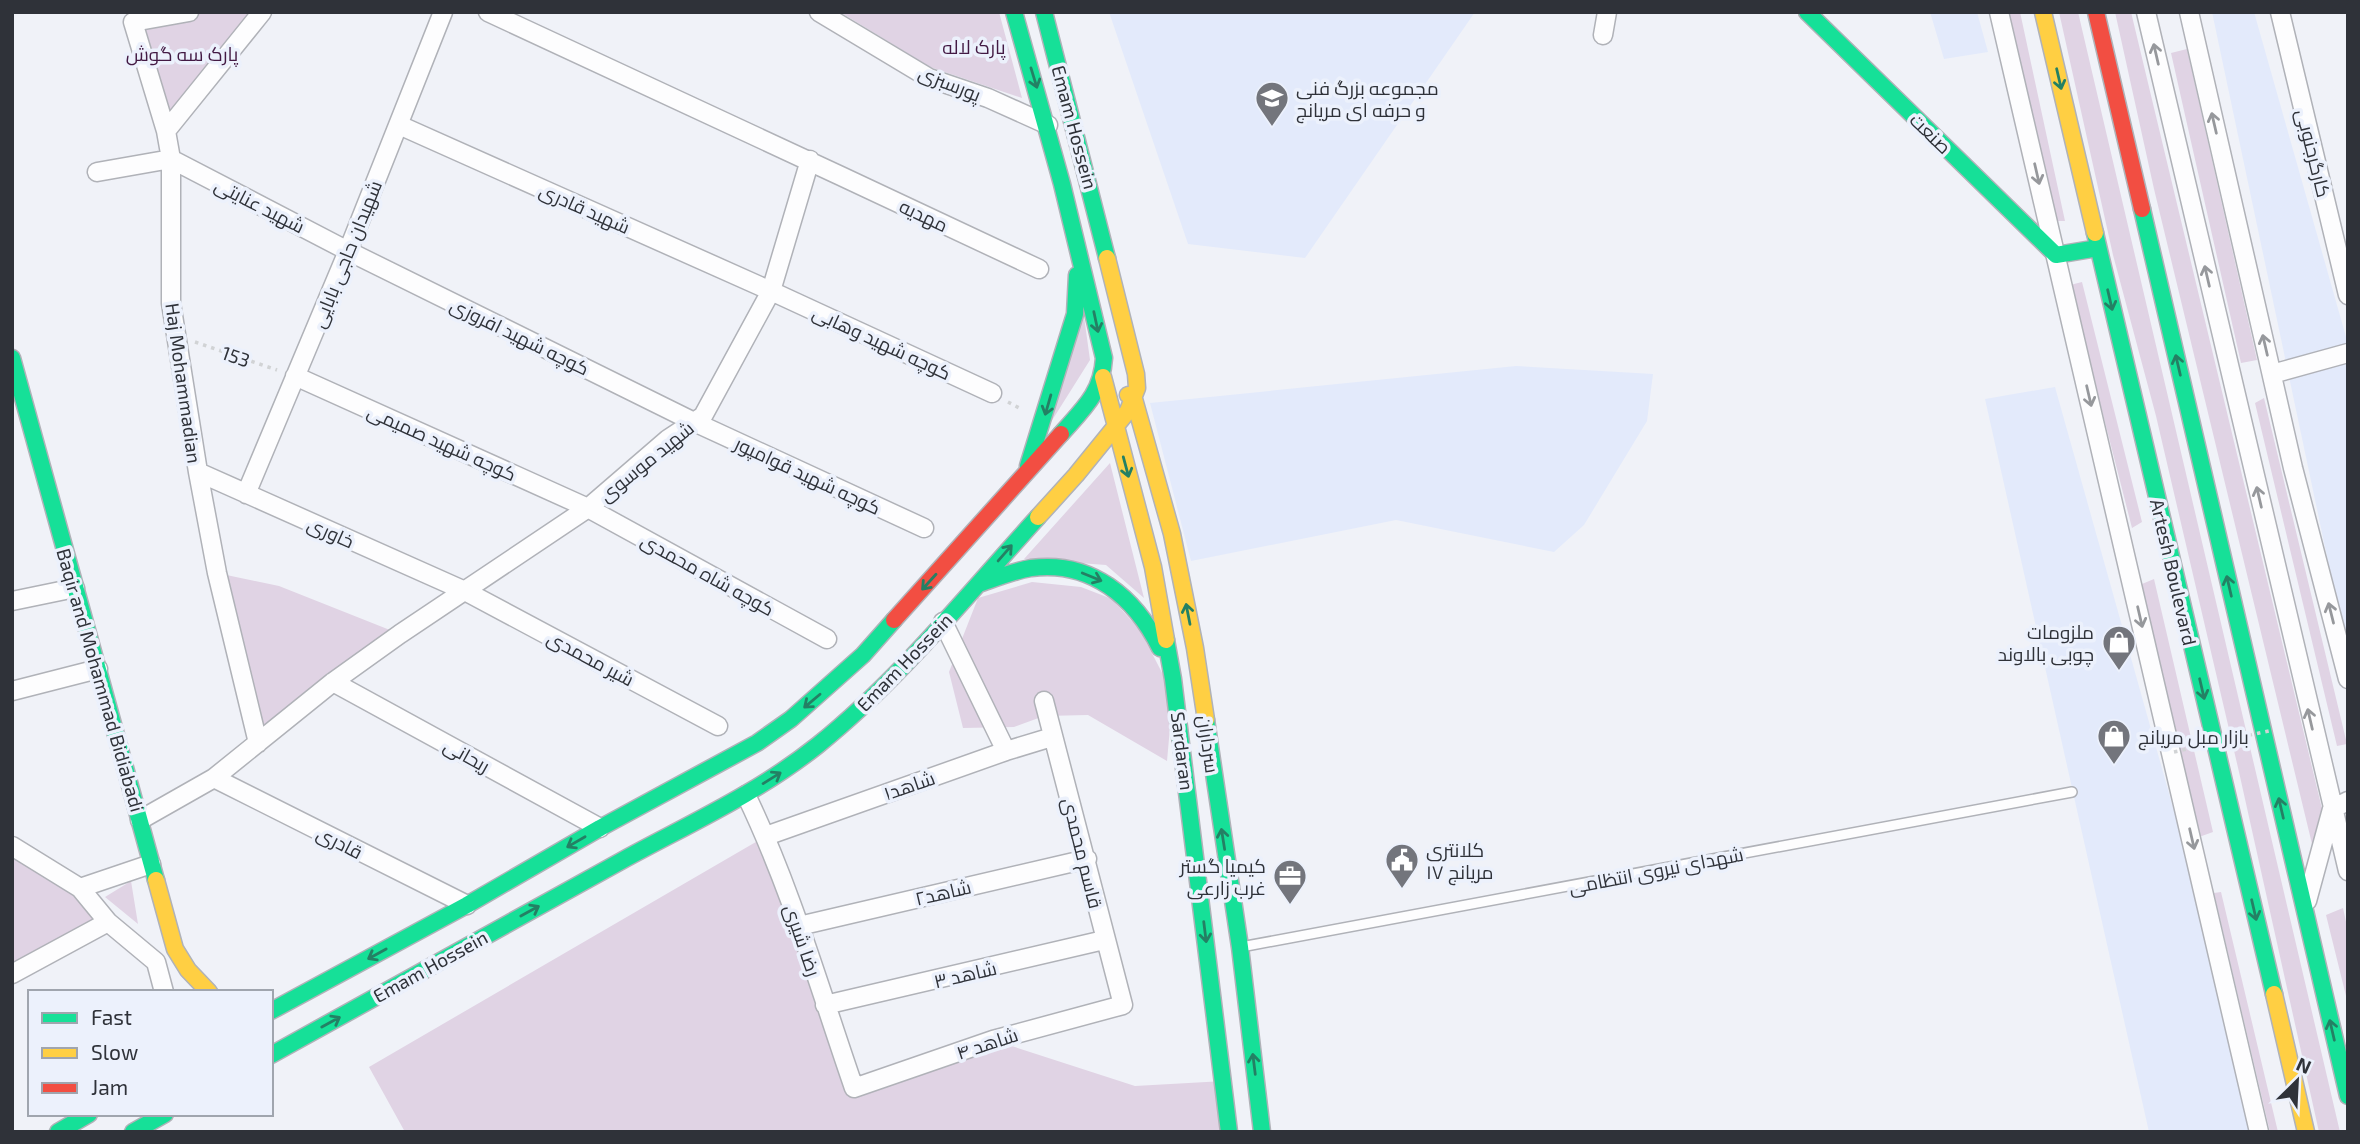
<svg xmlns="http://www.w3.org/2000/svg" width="2360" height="1144" viewBox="0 0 2360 1144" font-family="'Exo 2',Cairo,sans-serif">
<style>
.built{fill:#e3eafb}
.green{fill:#e0d3e4}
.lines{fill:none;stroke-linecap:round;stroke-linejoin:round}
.lane-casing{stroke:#b0b2b8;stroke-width:12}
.street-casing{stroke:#b0b2b8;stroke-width:21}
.fast-casing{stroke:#b0b2b8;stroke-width:19}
.slow-casing{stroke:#b0b2b8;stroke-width:19}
.jam-casing{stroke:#b0b2b8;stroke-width:19}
.path{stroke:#d1d3d5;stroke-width:3.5;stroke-dasharray:3.5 5;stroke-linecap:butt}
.lane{stroke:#fdfdfe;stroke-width:9}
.street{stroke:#fdfdfe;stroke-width:18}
.fast{stroke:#16e098;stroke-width:16}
.slow{stroke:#ffcf43;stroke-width:16}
.jam{stroke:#f24e42;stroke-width:16}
.path-bridge{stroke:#d1d3d5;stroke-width:3.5;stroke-dasharray:3.5 5;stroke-linecap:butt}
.oneway{stroke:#96989c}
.oneway2{stroke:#248064}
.labels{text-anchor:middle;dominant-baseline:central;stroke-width:7;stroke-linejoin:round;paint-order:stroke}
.park-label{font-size:19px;fill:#431a44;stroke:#ecf1fc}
.street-label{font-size:19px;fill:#2f3239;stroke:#ecf1fc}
.poi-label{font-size:19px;fill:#2f3239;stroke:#ecf1fc;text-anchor:start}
</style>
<rect width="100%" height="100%" fill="#f0f2f8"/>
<path class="built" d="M1109,12H1475L1305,258L1188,244Z
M1930,12H1977L1988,52L1944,59Z
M2212,12H2254L2348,344V656Z
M1516,366L1653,374L1647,421L1584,525L1554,552L1396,520L1191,561L1150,403Z
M2055,387L2264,1132H2149L1985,399Z"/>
<path class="green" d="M191,12H262L166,131L133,22Z
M840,12H999L1022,98L930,67Z
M2005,12H2020L2065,221H2052Z
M2059,12H2078L2340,1132H2319L2239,772L2156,416L2113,255Z
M2115,12H2131L2329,838L2312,844L2154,189Z
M2187,49L2257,360L2241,363L2171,53Z
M2082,282L2142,522L2132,528L2070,285Z
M1083,309L1090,360L1051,422Z
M2264,398L2347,744L2337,746L2255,403Z
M1110,463L1144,598L1106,565L1024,559Z
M217,573L279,586L400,634L258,743Z
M2154,579L2213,832L2199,837L2142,584Z
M1032,582L1081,587L1112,599L1140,630L1173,694L1167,761L1088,715L1044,716L1014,727L963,728L949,672L978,598Z
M766,836L854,1088L993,1040L1135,1086L1224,1081L1229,1132H405L369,1067Z
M12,847L108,922L12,974Z
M131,881L138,924L105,897Z
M2221,892L2278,1132H2270L2214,893Z
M2343,908L2348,931V1004L2326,915Z"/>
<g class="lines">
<defs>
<path id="lane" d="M1241,947L2072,792"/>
<path id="street" d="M189,12L133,22L166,131L171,159V303L198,472L217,573L258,743
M488,12C671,98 856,182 1039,269
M819,12L929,78L988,98L1048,125
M1999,12L2259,1132
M2146,12L2348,871
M2189,12L2293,468L2348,679
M2280,12L2348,295
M1603,35L1607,12
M399,125L771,291L992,393
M166,131L262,12
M97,172L171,159L348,251L692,421L924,528
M2272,374L2348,353
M295,376L588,508L827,639
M198,472L465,591L718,726
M246,494L348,251L443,12
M12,601L75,588
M943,622L1006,751
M333,682L600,828
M12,691L98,669
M214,778L467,905
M746,795C791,888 820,990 854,1088L993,1040L1123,1005L1044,701
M140,820L214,778L333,682L400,634L588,508L668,439L703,416L771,291L810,160
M766,836L1006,751L1052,737
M12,846L80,888L108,922L156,962L164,992
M80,888L151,864
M2307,901L2332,809L2348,801
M799,926L1087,859
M12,974L108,922
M825,1005L1104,940"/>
<path id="fast" d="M1014,12L1062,184L1104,358C1102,393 1083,409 1061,434
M1044,12L1107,258
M1807,12L2056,255
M2142,209L2348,1096
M2095,233L2274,994
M2056,255L2098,248
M12,358L156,880
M1028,466L1075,314L1077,275
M979,584C996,578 1013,571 1031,568C1091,560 1135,597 1160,648
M1166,640L1173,679L1229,1132
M1206,720L1240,947L1262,1132
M271,1011L467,905L600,828L757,743L791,719L863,655L894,620
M271,1055C388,990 505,925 623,860C689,824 758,793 818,745C900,679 967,595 1038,517
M58,1132L89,1114
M133,1132L165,1114"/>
<path id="slow" d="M2043,12L2095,233
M1103,377L1153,567L1166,640
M1128,395L1134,399L1172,534L1195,648L1206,720
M1038,517L1076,475L1128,411L1137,388L1136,374L1107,258
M156,880L175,949L188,970L209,992
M2274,994L2306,1132"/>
<path id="jam" d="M2096,12L2142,209
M894,620L1061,434"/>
</defs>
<use href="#lane" class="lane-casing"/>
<use href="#street" class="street-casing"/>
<use href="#fast" class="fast-casing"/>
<use href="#slow" class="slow-casing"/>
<use href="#jam" class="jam-casing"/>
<path class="path" d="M195,342L277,370
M1008,402L1023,410"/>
<use href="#lane" class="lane"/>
<use href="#street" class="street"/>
<use href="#fast" class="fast"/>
<use href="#slow" class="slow"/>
<use href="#jam" class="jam"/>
<path class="path-bridge" d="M2174,752L2273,730"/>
</g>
<defs><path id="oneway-shaft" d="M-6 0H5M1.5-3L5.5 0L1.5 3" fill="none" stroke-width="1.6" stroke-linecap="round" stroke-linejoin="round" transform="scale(1.75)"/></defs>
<g class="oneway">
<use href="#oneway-shaft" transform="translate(2156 54) rotate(-103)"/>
<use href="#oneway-shaft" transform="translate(2214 123) rotate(-103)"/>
<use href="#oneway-shaft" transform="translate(2037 174) rotate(77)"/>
<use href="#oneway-shaft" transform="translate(2207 276) rotate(-103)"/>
<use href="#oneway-shaft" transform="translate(2265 345) rotate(-103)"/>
<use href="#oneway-shaft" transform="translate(2089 396) rotate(77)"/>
<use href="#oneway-shaft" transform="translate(2259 497) rotate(-103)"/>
<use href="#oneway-shaft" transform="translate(2331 613) rotate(-104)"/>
<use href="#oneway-shaft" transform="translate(2140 617) rotate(77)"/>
<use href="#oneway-shaft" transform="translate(2310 719) rotate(-103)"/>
<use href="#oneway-shaft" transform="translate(2192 839) rotate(77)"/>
</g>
<g class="oneway2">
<use href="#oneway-shaft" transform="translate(1034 78) rotate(73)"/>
<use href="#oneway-shaft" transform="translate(2059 79) rotate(77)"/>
<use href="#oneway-shaft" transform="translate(2110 300) rotate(77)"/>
<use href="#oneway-shaft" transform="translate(1096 322) rotate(78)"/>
<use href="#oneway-shaft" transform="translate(2178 365) rotate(-103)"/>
<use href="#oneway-shaft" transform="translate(1048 405) rotate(106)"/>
<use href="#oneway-shaft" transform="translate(1126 467) rotate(75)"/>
<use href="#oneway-shaft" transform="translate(1005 553) rotate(-49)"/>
<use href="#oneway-shaft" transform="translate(1092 577) rotate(22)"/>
<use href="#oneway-shaft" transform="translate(929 582) rotate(132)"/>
<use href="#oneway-shaft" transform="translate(2229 586) rotate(-103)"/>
<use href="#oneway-shaft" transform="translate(1188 614) rotate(-101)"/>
<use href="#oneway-shaft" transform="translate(2202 689) rotate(77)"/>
<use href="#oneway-shaft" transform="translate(812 701) rotate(140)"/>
<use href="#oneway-shaft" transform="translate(772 778) rotate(-32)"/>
<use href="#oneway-shaft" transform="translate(2281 808) rotate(-103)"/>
<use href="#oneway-shaft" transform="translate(1223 839) rotate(-99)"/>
<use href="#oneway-shaft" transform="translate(576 842) rotate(150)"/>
<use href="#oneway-shaft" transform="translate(2254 910) rotate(77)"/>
<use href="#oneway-shaft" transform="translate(530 911) rotate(-29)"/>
<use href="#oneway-shaft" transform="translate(1205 932) rotate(83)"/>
<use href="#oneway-shaft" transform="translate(377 954) rotate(151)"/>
<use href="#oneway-shaft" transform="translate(331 1022) rotate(-29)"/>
<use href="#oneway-shaft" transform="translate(2332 1030) rotate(-103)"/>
<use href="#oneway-shaft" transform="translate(1254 1064) rotate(-97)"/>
</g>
<defs>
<symbol id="school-pin" viewBox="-11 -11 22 30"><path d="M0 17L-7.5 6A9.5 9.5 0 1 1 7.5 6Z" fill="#73757c" stroke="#ecf1fc"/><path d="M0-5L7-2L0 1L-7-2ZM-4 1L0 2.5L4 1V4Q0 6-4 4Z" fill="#fff"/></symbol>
<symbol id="shop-pin" viewBox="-11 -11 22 30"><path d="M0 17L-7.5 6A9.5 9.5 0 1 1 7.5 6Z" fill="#73757c" stroke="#ecf1fc"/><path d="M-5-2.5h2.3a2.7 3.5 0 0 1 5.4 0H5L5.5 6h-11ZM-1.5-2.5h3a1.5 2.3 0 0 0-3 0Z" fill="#fff"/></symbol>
<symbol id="civic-pin" viewBox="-11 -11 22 30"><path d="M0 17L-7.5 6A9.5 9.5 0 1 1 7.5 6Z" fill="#73757c" stroke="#ecf1fc"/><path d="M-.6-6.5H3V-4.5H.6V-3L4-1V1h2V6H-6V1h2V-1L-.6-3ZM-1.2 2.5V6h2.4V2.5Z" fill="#fff"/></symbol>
<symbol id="office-pin" viewBox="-11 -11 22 30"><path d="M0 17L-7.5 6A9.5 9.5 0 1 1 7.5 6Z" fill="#73757c" stroke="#ecf1fc"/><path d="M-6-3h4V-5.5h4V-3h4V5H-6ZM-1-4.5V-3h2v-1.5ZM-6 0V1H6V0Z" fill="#fff"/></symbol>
</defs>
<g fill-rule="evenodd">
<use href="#school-pin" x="1253" y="79" width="38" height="52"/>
<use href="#shop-pin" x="2100" y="623" width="38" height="52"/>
<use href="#shop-pin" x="2095" y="717" width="38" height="52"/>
<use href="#civic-pin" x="1383" y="841" width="38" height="52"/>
<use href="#office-pin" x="1271" y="857" width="38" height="52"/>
</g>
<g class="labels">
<g class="park-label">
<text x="974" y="46">پارک لاله</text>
<text x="182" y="53">پارک سه گوش</text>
</g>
<g class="street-label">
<text transform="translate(950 83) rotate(22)">پورسبزی</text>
<text transform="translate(1075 127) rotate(75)">Emam Hossein</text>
<text transform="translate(1931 133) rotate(44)">صنعت</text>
<text transform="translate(2314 153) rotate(76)">کارگرجنوبی</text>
<text transform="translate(260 205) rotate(27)">شهید عنایتی</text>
<text transform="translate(585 208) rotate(24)">شهید قادری</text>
<text transform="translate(924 215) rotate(25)">مهدیه</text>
<text transform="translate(346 254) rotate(-68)">شهیدان حاجی بابایی</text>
<text transform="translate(520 336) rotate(26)">کوچه شهید افروزی</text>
<text transform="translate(882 342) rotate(25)">کوچه شهید وهابی</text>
<text transform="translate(236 356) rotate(19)">153</text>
<text transform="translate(184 383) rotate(82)">Haj Mohammadian</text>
<text transform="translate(442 442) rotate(24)">کوچه شهید صمیمی</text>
<text transform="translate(646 461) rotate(-39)">شهید موسوی</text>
<text transform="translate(808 475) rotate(25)">کوچه شهید قوامپور</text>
<text transform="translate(331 532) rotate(24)">خاوری</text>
<text transform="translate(2174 572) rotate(77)">Artesh Boulevard</text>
<text transform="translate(708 574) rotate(29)">کوچه شاه محمدی</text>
<text transform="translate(591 658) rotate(28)">شیر محمدی</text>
<text transform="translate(904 662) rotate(-46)">Emam Hossein</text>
<text transform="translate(101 680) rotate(74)">Baqir and Mohammad Bidiabadi</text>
<text transform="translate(1209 744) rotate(82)">سرداران</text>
<text transform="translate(1183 751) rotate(83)">Sardaran</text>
<text transform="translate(467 755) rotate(29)">ریحانی</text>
<text transform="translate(909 785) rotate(-19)">شاهد۱</text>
<text transform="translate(340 842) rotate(27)">قادری</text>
<text transform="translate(1083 853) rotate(76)">قاسم محمدی</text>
<text transform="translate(1656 870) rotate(-11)">شهدای نیروی انتظامی</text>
<text transform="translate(943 892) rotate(-13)">شاهد۲</text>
<text transform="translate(803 940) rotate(71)">رضا شیری</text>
<text transform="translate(430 966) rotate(-29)">Emam Hossein</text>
<text transform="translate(965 974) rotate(-13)">شاهد ۳</text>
<text transform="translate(987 1043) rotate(-18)">شاهد ۴</text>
</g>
<g class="poi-label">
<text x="1296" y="87">مجموعه بزرگ فنی<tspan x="1296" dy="22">و حرفه ای مریانج</tspan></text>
<text x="2094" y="631" text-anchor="end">ملزومات<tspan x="2094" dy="22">چوبی بالاوند</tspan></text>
<text x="2138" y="736">بازار مبل مریانج</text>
<text x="1426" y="849">کلانتری<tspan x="1426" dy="22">۱۷ مریانج</tspan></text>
<text x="1266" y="865" text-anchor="end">کیمیا گستر<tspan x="1266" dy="22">غرب زارعی</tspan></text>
</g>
</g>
<rect width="2360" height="1144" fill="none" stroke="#2f3239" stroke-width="28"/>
<rect x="28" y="990" width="245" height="126" fill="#ecf1fc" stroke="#a0a5ae" stroke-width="2"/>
<rect x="42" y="1013" width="35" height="10" fill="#16e098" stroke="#a0a5ae" stroke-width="2"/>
<text x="91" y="1025" font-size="21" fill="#2f3239">Fast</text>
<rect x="42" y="1048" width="35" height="10" fill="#ffcf43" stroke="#a0a5ae" stroke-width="2"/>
<text x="91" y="1060" font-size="21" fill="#2f3239">Slow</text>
<rect x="42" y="1083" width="35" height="10" fill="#f24e42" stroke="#a0a5ae" stroke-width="2"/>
<text x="91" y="1095" font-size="21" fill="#2f3239">Jam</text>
<g transform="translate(2297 1081) rotate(24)" stroke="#ecf1fc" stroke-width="5" paint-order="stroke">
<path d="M0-5L12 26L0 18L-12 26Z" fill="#2f3239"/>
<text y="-10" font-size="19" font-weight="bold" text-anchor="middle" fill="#2f3239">N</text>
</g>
</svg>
